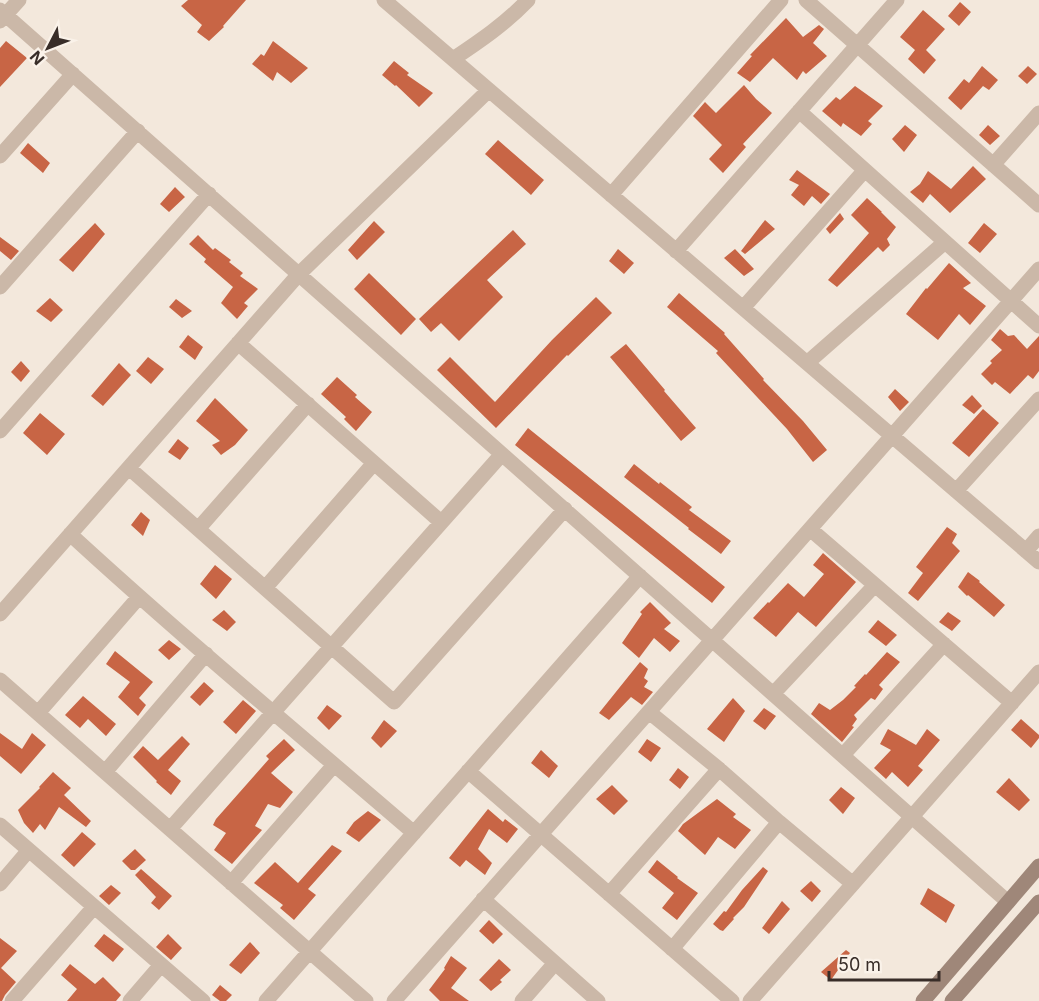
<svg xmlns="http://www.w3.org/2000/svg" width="1039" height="1001" viewBox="0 0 1039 1001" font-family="Inter,sans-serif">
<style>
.building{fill:#c86545}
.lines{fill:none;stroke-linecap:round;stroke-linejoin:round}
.minor{stroke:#cbb8a8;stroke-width:15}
.secondary{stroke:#9f8779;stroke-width:15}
</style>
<rect width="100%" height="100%" fill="#f3e8dc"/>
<path class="building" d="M188,0H246L223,26L224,27L209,41L197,32L202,25L181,6Z
M960,2L971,12L959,26L948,16Z
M923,10L945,29L926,50L936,60L924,74L908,59L915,50L900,37Z
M786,18L803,37L819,25L824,29L813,43L827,56L806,74L803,71L797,80L773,58L750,82L737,73L752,56L750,55Z
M6,41L27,58L0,87V48Z
M273,41L308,68L291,83L277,72L273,81L252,64L261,54L264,56Z
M394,61L409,73L407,75L433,93L419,107L396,85L395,86L382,75Z
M982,66L998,80L989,90L983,86L961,110L948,98L964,79L969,83Z
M1028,66L1037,74L1027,84L1018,76Z
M744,85L756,99L772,113L743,144L746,147L723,173L709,159L722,145L693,116L705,102L716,113Z
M855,86L883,106L868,121L872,124L861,136L843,123L841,127L822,111L836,97L840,100Z
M905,125L917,135L904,152L892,139Z
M988,125L1000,136L990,145L979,135Z
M498,140L544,180L531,195L485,154Z
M28,143L50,163L43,173L20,153Z
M973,166L986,179L950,213L930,194L923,203L910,192L920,184L928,171L951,189Z
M797,170L830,194L821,204L812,196L804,206L791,195L799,185L789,180Z
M175,187L185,197L169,212L160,204Z
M867,198L882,212H881L896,227L887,239L890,245L883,252L878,247L837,287L828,280L869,233L851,215Z
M840,213L844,219L830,234L826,229Z
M765,220L775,229L745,254L741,251Z
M374,221L385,232L357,260L348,250Z
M95,223L105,234L73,272L59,260Z
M984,223L997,234L980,253L968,243Z
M513,230L526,244L487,280L503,297L459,341L441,323L431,332L419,319Z
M198,235L213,250L215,248L231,260L229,262L243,273L240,276L258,289L244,303L248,306L237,319L221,303L233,287L204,262L206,259L189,244Z
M0,237L19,251L11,260L0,251Z
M618,249L634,263L624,274L609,261Z
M735,249L754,269L744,276L724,258Z
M949,263L971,283L963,288L986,306L970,325L959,314L938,340L906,314L926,288L927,289Z
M369,273L416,319L401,335L354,289Z
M679,293L725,333L724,334L764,379L763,380L803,421L827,450L813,462L787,429L716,353L718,351L667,307Z
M596,297L612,313L568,356L567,355L496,428L437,370L450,357L495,402L552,340Z
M50,298L63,310L51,322L36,311Z
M176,299L192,311L182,318L169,307Z
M1000,329L1008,336L1014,335L1027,349L1039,336V371L1033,379L1028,375L1010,394L995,382L992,385L981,374L992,363L990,361L1002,350L991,340Z
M188,335L203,347L195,360L179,347Z
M626,344L665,390L664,391L696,428L681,441L610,357Z
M148,357L164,369L151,384L136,371Z
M21,361L30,371L21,382L11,372Z
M119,363L131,375L103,406L91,396Z
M337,377L357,395L355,397L372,412L356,431L344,419L346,417L321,394Z
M895,389L909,402L900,411L888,397Z
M972,395L982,406L974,414L962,405Z
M215,398L248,430L235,445L221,455L212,445L220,441L196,421Z
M983,409L999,423L969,457L952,443Z
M40,413L65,434L47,455L23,433Z
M528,428L725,587L712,603L515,445Z
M178,439L189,448L180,460L168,452Z
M634,464L659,484L660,482L692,507L689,510L731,541L721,554L688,529L689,528L624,477Z
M141,512L150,520L143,536L131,525Z
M947,527L957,534L952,543L960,551L918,601L908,593L923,573L916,567Z
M823,553L856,582L816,627L798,612L776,637L753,618L768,602L769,603L788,583L804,597L824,574L813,565Z
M215,565L232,579L216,599L200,584Z
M968,572L980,581L979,582L1005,605L994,617L968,595L967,596L958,587Z
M650,602L671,623L664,629L680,641L670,652L654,638L639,658L622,643L642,614L640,612Z
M224,610L236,622L227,631L212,620Z
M948,612L961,621L952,631L939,622Z
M878,620L897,635L886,646L868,632Z
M169,640L181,649L169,660L158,650Z
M115,651L153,682L139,698L146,705L138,716L118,697L130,682L106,664Z
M887,652L900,662L879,685L883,689L875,700L871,698L854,715L857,719L852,726L854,727L842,742L811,714L819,703L830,710L843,700L856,687L854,686L865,674L866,675Z
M640,662L648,669L644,678L648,681L644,687L653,692L642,705L631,697L609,720L599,713Z
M204,682L214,691L200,706L190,697Z
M83,696L116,724L106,736L88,719L80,728L65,715Z
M733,698L745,711L724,742L707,729Z
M243,700L256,711L236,734L223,722Z
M327,705L342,716L329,730L317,718Z
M764,708L776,716L765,730L753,721Z
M1021,719L1039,735V738L1031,748L1011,730Z
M384,720L397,731L381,748L371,738Z
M888,729L916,745L927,729L940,740L918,766L923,770L908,787L892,772L886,779L874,768L891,750L880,744Z
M0,733L22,749L32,733L46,745L21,774L0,756Z
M182,736L190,744L168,770L181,781L171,795L156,782L157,781L133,757L143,746L158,760Z
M284,739L295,750L271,773L293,792L280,808L268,804L255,826L262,830L232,864L214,850L226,833L213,825L216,819L269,759L266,756Z
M647,739L661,748L651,762L638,752Z
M541,750L558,766L549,778L531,763Z
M678,768L689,777L680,789L669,780Z
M53,772L71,788L64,795L91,821L86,827L59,807L45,830L40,824L33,833L24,823L18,810L40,788L39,787Z
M1009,778L1030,800L1019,811L996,792Z
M612,785L628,801L614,815L596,799Z
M841,787L855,798L843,814L829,800Z
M717,799L736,814L733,817L751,830L735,849L718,837L705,855L678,831L683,824Z
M488,809L503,822L505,819L518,829L507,843L489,829L478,849L492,863L485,875L466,860L460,867L449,858Z
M368,811L381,820L359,842L346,833L354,822Z
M82,832L96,844L74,867L61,855Z
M332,845L342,851L308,889L316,895L294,920L280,908L283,905L254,883L275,862L298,883Z
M135,849L146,860L135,870H131L122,861Z
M657,860L678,877L677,878L698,893L677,920L662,908L674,893L648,872Z
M763,867L768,871L744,907L733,918L734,919L723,931L720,930L713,924L724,911L726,912L742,890Z
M141,869L172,896L159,910L151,903L156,897L135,875Z
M811,881L821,891L812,902L800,891Z
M111,885L121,893L109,905L99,896Z
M928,888L955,905L946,923L920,904Z
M782,901L790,909L769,934L762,928Z
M489,920L503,934L493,944L479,931Z
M104,934L124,949L113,962L94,946Z
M168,934L182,948L171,960L156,947Z
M0,938L17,951L1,968L16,982L5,995L2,1001H0Z
M250,942L260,953L241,974L229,965Z
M846,950L850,953L831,980L821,972Z
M451,956L467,968L451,988L469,1001H440L429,990L445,969L444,968Z
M499,959L511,970L500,980L502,982L491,991L479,980Z
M70,964L95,984L103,977L121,995L116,1001H67L77,989L61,975Z
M220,985L232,995L226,1001H220L212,995Z"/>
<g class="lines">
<path class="minor" d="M384,0L1039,562
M806,0L1039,205
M0,10L1008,902
M0,21L19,0
M453,59C480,41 505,24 528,0
M799,111L1039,326
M0,156L73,74
M993,165L1039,113
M611,195L781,0
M676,251L897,0
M0,287L138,131
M743,308L864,171
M238,343L441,522
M807,363L945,242
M0,431L209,194
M129,468L394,702L565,509
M956,491L1039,399
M198,529L308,404
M810,529L1012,703
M70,534C182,637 299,734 414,833
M1026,551L1039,536
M265,588L374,463
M0,614L299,274L489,90
M0,680L366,1001
M773,694L875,585
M649,712L719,769L779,822L853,884
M38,713L139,597
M843,755L944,644
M468,771L732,1001
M105,772L206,654
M0,825L203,1001
M170,829L502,454
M231,883L334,765
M0,884L29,850
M609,894L719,769
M483,899L598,1001
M672,949L779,822
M12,1001L94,907
M130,1001L161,965
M266,1001L640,576
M394,1001L1039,269
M522,1001L555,963
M750,1001L1039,672"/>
<path class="secondary" d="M923,1001L1039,866
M952,1001L1039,902"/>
</g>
<g transform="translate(48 48) rotate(228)" stroke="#faf2e9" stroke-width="4.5" paint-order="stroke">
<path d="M0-4.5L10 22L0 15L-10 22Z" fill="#382d28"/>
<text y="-9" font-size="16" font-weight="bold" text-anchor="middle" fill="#382d28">N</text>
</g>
<path d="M829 971v9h110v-9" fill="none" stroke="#382d28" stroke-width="3"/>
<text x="838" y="971" font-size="18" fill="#382d28" stroke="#faf2e9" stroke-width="4.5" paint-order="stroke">50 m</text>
</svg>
